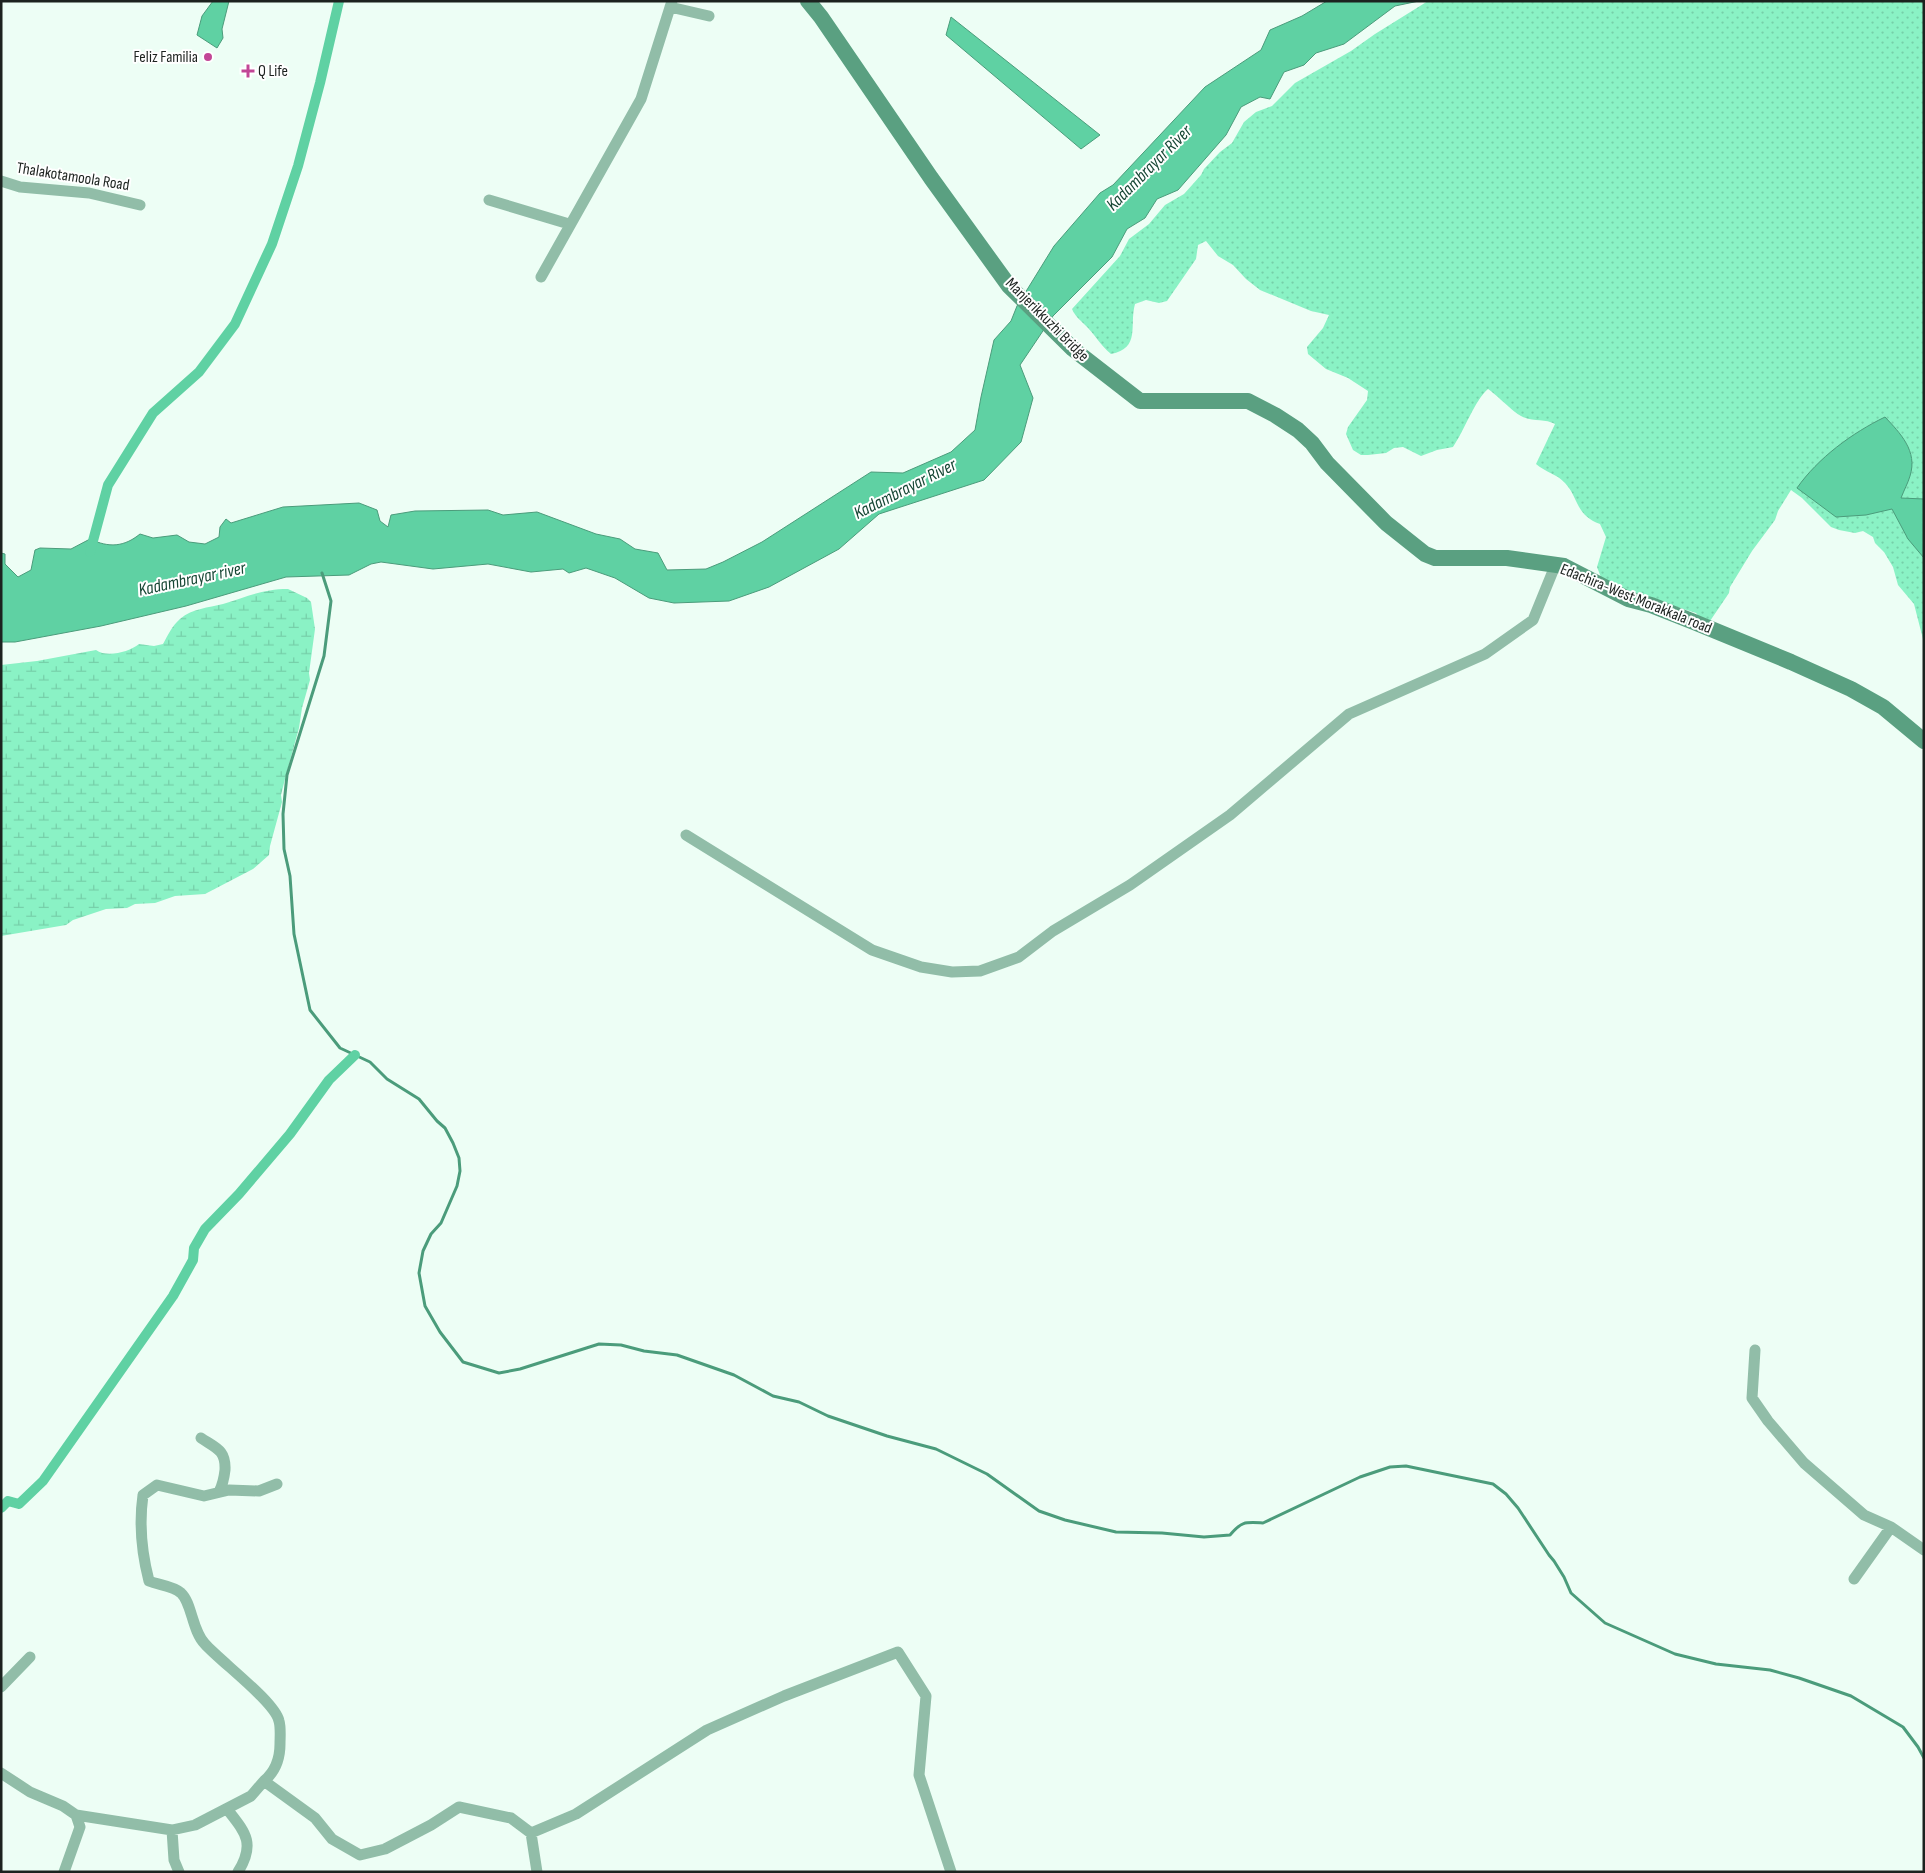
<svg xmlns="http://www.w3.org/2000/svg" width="1925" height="1873" viewBox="0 0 1925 1873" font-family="'Sofia Sans Condensed',sans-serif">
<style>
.grass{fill:url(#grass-dots)}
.wetland{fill:url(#wetland-marsh)}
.water{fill:#5fd1a3;stroke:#4b9c7b}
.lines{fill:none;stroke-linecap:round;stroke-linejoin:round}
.stream{stroke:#4b9c7b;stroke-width:3}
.canal{stroke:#5fd1a3;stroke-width:10}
.minor{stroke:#91bda8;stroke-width:11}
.secondary{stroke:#5aa081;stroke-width:16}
.poi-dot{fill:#c24696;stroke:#fff;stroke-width:2}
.labels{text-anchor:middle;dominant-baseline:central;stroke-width:4;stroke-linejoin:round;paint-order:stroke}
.poi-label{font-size:16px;fill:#1c221f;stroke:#fff;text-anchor:end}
.street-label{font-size:16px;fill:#1c221f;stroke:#fff}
.water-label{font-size:18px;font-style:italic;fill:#174735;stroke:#fff}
</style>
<defs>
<pattern id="grass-dots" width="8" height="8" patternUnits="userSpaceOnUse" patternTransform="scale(1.25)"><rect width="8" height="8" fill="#8af2c5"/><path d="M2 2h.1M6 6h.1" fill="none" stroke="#76cfa9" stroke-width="1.8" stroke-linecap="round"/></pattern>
<pattern id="wetland-marsh" width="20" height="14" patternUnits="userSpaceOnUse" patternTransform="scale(1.25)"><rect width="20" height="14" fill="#8af2c5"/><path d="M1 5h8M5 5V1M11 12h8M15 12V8" fill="none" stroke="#76cfa9"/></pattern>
</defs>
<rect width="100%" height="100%" fill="#edfef5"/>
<path class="grass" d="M1428,1H1924V643L1914,604L1898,585L1893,567L1884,552L1875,543L1873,537L1863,531L1855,533L1839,530L1831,527L1802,498L1791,490L1778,511L1775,520L1752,551L1730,587L1729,593L1710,621L1700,618L1696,613L1629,592L1602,580L1597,567L1606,537L1600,524C1575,515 1579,498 1565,483C1557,474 1545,472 1536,464L1555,424C1545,418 1532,422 1521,416C1513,412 1497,395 1488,389C1475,400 1464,431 1453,447L1437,450L1421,456L1403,447L1394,448L1386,453L1368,455H1361L1353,450L1346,434L1348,427L1367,400L1368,391L1348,378L1326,369L1308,354L1307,347L1323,328L1329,315L1311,311L1260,290L1246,279L1233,265L1218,256L1206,241L1198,245L1196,259L1167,301L1159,303L1146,300L1135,304C1129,326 1141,348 1111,354C1100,345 1094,333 1084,324C1079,319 1075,316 1072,309L1120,256L1129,239L1149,224L1165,205L1184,194L1201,175L1204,169L1220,152L1232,143L1244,122L1256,112L1272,106L1295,83L1351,51L1375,34Z"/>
<path class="wetland" d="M288,589L307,598L311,602L315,629L309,673L310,680L302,708L299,728L286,775L281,795L282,802L270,846L269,855L253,869L205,894L175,896L155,903L135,904L127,908L106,909L73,920L66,925L1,936V665L37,661L96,650C107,658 129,652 139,644L154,646L163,644C168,635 172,626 180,619C193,608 208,608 223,604C247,597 262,589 288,589Z"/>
<path class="water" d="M213,1H229L222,29L223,38L217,48L197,35L202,16Z
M1327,1H1419L1395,6L1344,44L1316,53L1304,65L1284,72L1270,99L1260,97L1241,107L1226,135L1178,190L1157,199L1145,218L1127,229L1112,257L1053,316L1020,365L1033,398L1021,442L984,480L879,514L839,549L769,587L729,601L674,603L649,598L615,578L586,568L569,573L563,569L531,572L488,564L433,569L381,562L371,564L349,575L286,577L186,606L101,626L15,642H1V553L5,554V564L18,577L31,570L35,550L40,548L71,549L90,539C109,548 124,547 140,534L153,538L177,535L189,542L205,544L219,537L220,527L226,519L231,523L283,507L359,503L377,510L380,521L388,527L391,515L415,511L488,510L503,515L537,512L596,534L620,539L635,549L658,553L667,570L706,569L723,562L762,542L871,472L903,473L951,452L975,430L981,397L994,340L1011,321L1017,306L1054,246L1100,193L1113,185L1205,87L1261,50L1270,30L1302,16Z
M951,17L1100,135L1081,149L946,35Z
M1885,417C1900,433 1918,451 1910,476C1908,483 1904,490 1901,498L1924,499V558L1908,539L1892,509L1866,515L1836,517L1797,488C1818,458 1852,433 1885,417Z"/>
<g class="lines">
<path class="stream" d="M322,573L331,601L324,656L287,775L283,814L284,849L290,876L294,934L310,1010L340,1048L370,1062L387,1079L419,1099L437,1121L445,1128L453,1143L459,1158L460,1171L457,1186L441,1223L431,1234L423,1251L419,1273L425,1306L440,1332L463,1362L499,1373L520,1369L599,1344L621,1345L644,1351L677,1355L734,1375L773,1396L799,1402L828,1416L887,1436L936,1449L987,1474L1039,1511L1065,1520L1116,1532L1162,1533L1204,1537L1230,1535C1242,1521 1245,1522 1263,1523L1360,1477L1390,1467L1406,1466L1493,1484L1506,1494L1518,1508L1549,1555L1554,1561L1564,1577L1571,1593L1605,1623L1675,1654L1716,1664L1770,1670L1799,1678L1851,1696L1903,1727L1918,1747L1924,1758"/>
<path class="canal" d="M90,552L108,485L153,413L199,372L235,324L272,244L298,166L320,83L339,1
M1,1508L8,1501L19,1504L43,1481L173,1296L193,1260L194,1248L205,1229L239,1194L290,1134L329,1080L355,1055"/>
<path class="minor" d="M670,7L709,16
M1,181L20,187L89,193L140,205
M489,200L569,224
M541,277L641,99L672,1
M686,835L872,950L921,967L952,972L980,971L1019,957L1053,931L1130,885L1230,815L1349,714L1485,654L1533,620L1555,566
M1755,1350L1752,1398L1768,1421L1804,1463L1864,1515L1891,1527L1924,1550
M201,1438C216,1448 226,1450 225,1470C224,1479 223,1484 219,1492
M1854,1579L1891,1527
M1,1687L30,1657
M1,1773L30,1792L63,1806L76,1815L80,1827L64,1872
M264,1781C276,1771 280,1759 280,1744C280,1737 281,1728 279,1721C275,1702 220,1661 205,1644C192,1631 192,1603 181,1593C174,1586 158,1585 149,1581C142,1554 139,1523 143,1495L157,1485L204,1496L229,1490L259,1491L277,1484
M227,1809C245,1832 256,1843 238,1872
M76,1815L172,1830L195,1825L251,1796L264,1781L315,1818L332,1839L360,1855L385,1849L431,1825L459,1807L511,1818L531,1833L537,1872
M172,1830L174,1860L179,1872
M531,1833L576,1814L707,1730L784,1696L898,1652L926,1696L919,1775L951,1872"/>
<path class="secondary" d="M808,1L821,17L931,178L1009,286L1073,349L1140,401H1248L1275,415L1298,430L1312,443L1327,463L1386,523L1425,554L1435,558H1507L1564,566L1628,599L1651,605L1694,622L1791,662L1851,689L1883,707L1924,741"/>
</g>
<g class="poi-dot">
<circle cx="208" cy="57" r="5"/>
<path d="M245.5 63.5h5v5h5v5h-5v5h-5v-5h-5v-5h5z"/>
</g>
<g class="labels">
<g class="poi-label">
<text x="198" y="57">Feliz Familia</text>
<text x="258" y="71" text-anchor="start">Q Life</text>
</g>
<g class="street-label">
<text transform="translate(73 177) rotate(9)">Thalakotamoola Road</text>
<text transform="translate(1047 320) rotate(45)">Manjerikkuzhi Bridge</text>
<text transform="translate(1636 599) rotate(22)">Edachira-West Morakkala road</text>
</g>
<g class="water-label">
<text transform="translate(1149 168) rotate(-45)">Kadambrayar River</text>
<text transform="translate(905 489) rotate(-27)">Kadambrayar River</text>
<text transform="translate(192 579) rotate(-12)">Kadambrayar river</text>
</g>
</g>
<rect width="1925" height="1873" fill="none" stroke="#1c221f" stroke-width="5"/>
</svg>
